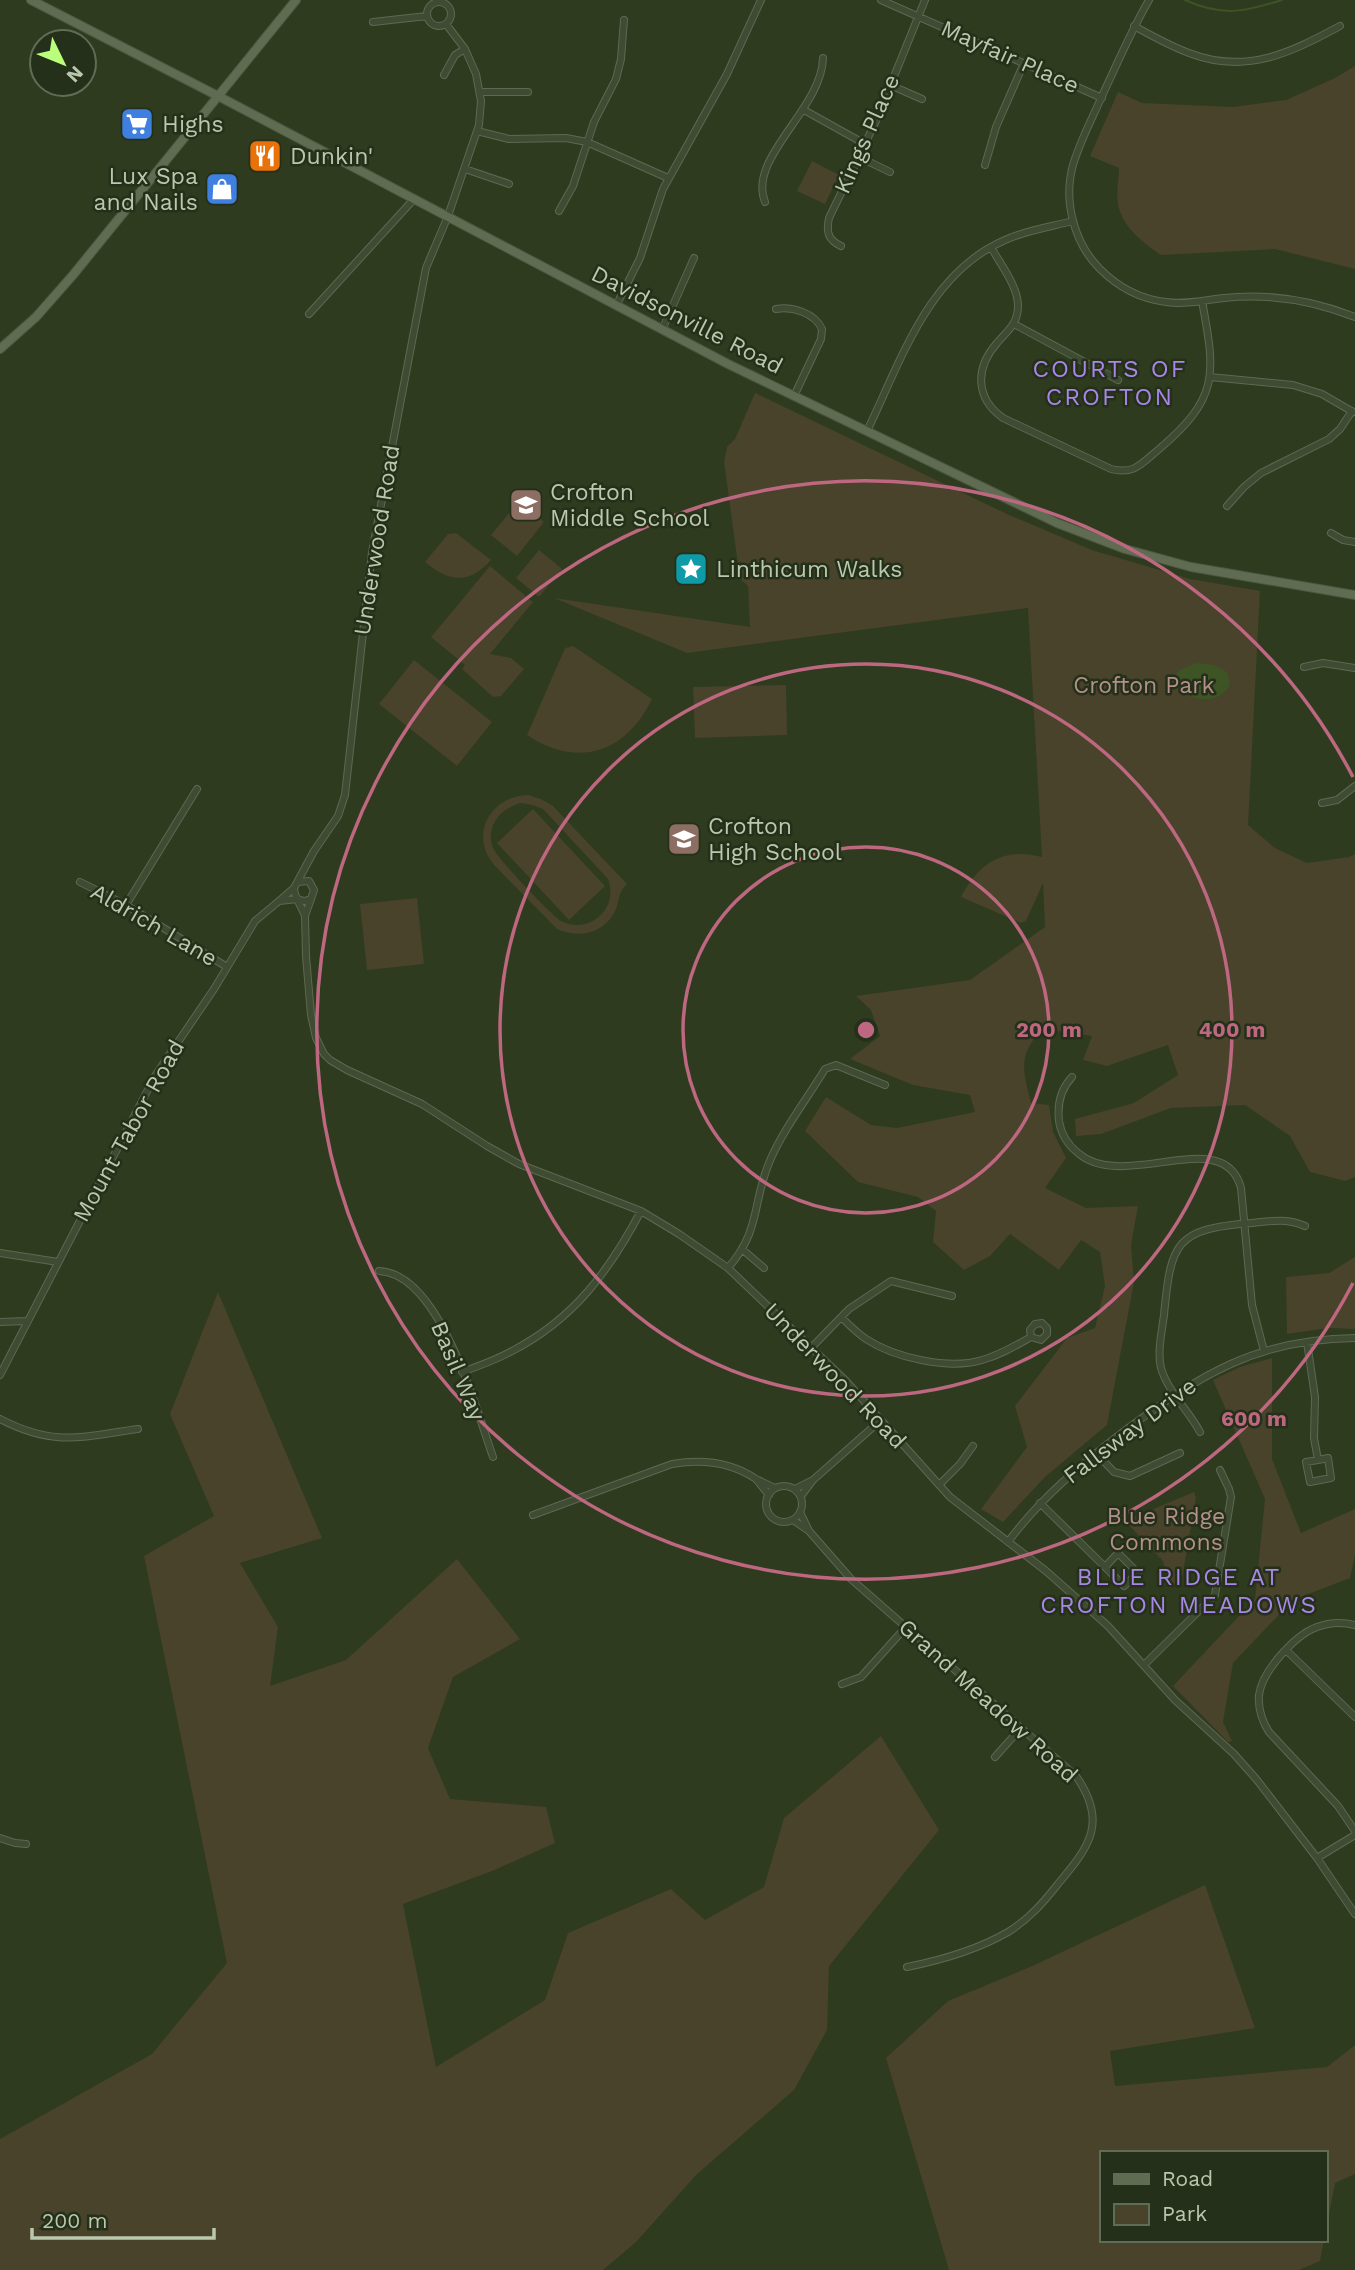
<svg xmlns="http://www.w3.org/2000/svg" width="1355" height="2270" viewBox="0 0 1355 2270" font-family="'Work Sans',sans-serif">
<style>
.green{fill:#48432a;fill-rule:evenodd}
.water{fill:#3e5425}
.lines{fill:none;stroke-linecap:round;stroke-linejoin:round}
.stream{stroke:#3e5425;stroke-width:2}
.minor-casing{stroke:#5d6951;stroke-width:8}
.major-casing{stroke:#4b5840;stroke-width:10}
.minor{stroke:#3f4b33;stroke-width:6}
.major{stroke:#5f6c51;stroke-width:8}
.ring{fill:none;stroke:#be6780;stroke-width:3.5}
.labels{text-anchor:middle;dominant-baseline:central;stroke-width:5;stroke-linejoin:round;paint-order:stroke}
.street-label{font-size:23px;fill:#bac8ae;stroke:#243019}
.poi-label{font-size:23px;fill:#bac8ae;stroke:#243019;text-anchor:start}
.park-label{font-size:23px;fill:#b3908a;stroke:#243019}
.neighbourhood-label{font-size:24px;letter-spacing:2px;fill:#a887e7;stroke:#243019}
.centre{fill:#be6780;stroke:#243019;stroke-width:3.5}
.ring-label{font-size:21px;text-anchor:middle;font-weight:bold;fill:#be6780;stroke:#243019;stroke-width:5;stroke-linejoin:round;paint-order:stroke}
</style>
<rect width="100%" height="100%" fill="#2e3b1f"/>
<path class="green" d="M1355,66V269L1275,249L1161,255C1143,243 1121,226 1118,203C1116,192 1119,179 1119,168L1090,156L1118,92L1142,103L1233,107L1286,100L1335,78Z
M812,161L839,175L825,204L797,191Z
M755,393L1007,514L1092,550L1190,579L1260,591L1248,825L1275,848L1307,863L1349,857L1355,854V1177L1345,1181L1310,1172L1290,1136L1245,1105L1171,1108L1101,1134L1076,1136L1075,1119L1134,1103L1178,1075L1168,1045L1107,1066L1083,1060L1092,1036L1043,1029C1017,1055 1023,1070 1031,1103L1049,1105L1053,1132L1066,1158L1045,1188L1086,1208L1138,1206L1131,1245L1134,1282L1107,1425L1045,1477L1003,1522L981,1509L1027,1447L1015,1406L1067,1338L1095,1328L1105,1286L1100,1252L1081,1240L1059,1270L1010,1234L990,1256L964,1270L933,1242L936,1211L918,1197L858,1182L805,1131L826,1097L871,1125L897,1128L975,1112L970,1095L913,1085L850,1059L880,1036L871,1010L856,996L970,980L1045,927L1043,883L1026,921L1021,923L961,897C979,863 1003,847 1042,857L1028,608L687,653L554,598L750,627L748,586L740,579L724,462L727,447L735,439Z
M519,501L544,522L517,556L491,535Z
M456,533L491,560C469,585 449,582 425,562L448,534Z
M539,550L562,569L539,597L516,578Z
M490,566L533,602L490,654L511,658L524,669L501,696L493,697L462,669L465,665L431,637Z
M573,646L652,699C626,753 578,769 527,735L565,648Z
M414,660L492,722L457,766L379,704Z
M786,685L787,735L695,738L693,687Z
M528,795L541,799L553,806L627,884C618,892 620,899 616,909C605,934 579,939 557,929L494,865C469,835 490,796 528,795ZM521,803L532,805L543,809L608,879C619,909 589,935 561,921C549,913 498,859 493,848C485,827 500,808 521,803Z
M533,809L605,886L569,920L497,843Z
M417,898L424,964L367,970L360,904Z
M1355,1257V1329L1329,1328L1287,1334L1286,1277L1329,1273Z
M218,1292L322,1538L240,1563L278,1627L270,1686L346,1660L457,1559L520,1639L453,1677L428,1748L450,1799L546,1807L555,1843L492,1871L403,1904L436,2067L545,2000L568,1933L671,1889L705,1920L764,1887L784,1818L881,1736L939,1830L829,1966L827,2030L794,2090L696,2175L636,2242L603,2270H0V2139L152,2054L227,1963L144,1556L214,1516L170,1414Z
M1272,1358V1459L1301,1533L1355,1509V1555L1350,1578L1293,1600L1233,1663L1223,1722L1232,1741L1228,1742L1173,1686L1255,1599L1265,1499L1213,1380L1240,1367Z
M1194,1492L1196,1498L1182,1578L1170,1589L1163,1561L1125,1521Z
M1205,1885L1255,2028L1110,2051L1115,2086L1327,2067L1355,2045V2174L1335,2183L1325,2234V2153H1101V2240H1324L1320,2261L1299,2270H949L886,2058L948,2001L1030,1967Z"/>
<path class="water" d="M1196,663L1214,665L1227,672L1230,683C1223,711 1164,700 1178,671Z"/>
<g class="lines">
<path class="stream" d="M1185,0C1223,17 1244,12 1282,0"/>
<defs>
<path id="minor" d="M881,0L1102,98
M1149,0C1131,31 1117,64 1102,96C1092,119 1080,141 1073,165C1063,201 1074,243 1100,269C1118,287 1140,299 1166,302C1186,305 1205,300 1224,298C1270,293 1312,300 1355,317
M427 14a12 12 0 1 1 24 0a12 12 0 1 1-24 0Z
M373,22L427,16
M1134,26C1152,36 1170,46 1189,53C1246,75 1290,53 1340,26
M444,75L455,55L465,49
M890,85L922,99
M480,92H528
M804,110L865,144
M477,131L509,139L566,138L587,142L668,178
M859,157L890,172
M985,165L996,127L1024,63
M465,169L509,184
M765,202C747,158 822,109 823,58
M559,211L573,186L594,122L616,79L621,59L624,20
M841,246C828,240 826,232 829,218L876,121L925,0
M991,247C1000,264 1018,286 1018,306C1018,324 1007,331 997,343C975,368 975,398 1003,418L1111,469C1134,475 1141,464 1158,450C1219,398 1216,376 1202,301
M616,306L640,258L663,189L727,74L761,0
M776,309C792,306 815,313 822,329L821,339L794,396
M309,314L414,199
M1014,324L1118,380
M662,330L694,258
M1210,377L1293,385L1322,394L1353,412
M867,431C901,361 928,273 1005,240C1027,230 1050,227 1073,221
M1227,506L1244,487L1261,473L1329,439L1340,429L1352,411
M1331,533L1343,540L1355,542
M1304,667L1323,663L1355,668
M1322,803L1337,800L1355,786
M80,882L126,905L227,967
M298,882L309,881L314,890L311,899L305,901L299,900
M294,888L279,901L298,899
M311,899L305,916L306,956L311,1015L316,1038L324,1054L330,1060L347,1070L422,1104L487,1146L519,1164L641,1211L679,1234L728,1268L846,1381L950,1497L1046,1571L1108,1626L1175,1700L1234,1754L1257,1780L1317,1858L1355,1914
M126,905L197,789
M305,916C302,907 294,897 294,888L314,851L338,816L345,795L372,552L426,268L448,216L479,125L481,101L476,74L465,49L446,24
M1072,1077C1060,1090 1057,1104 1059,1121C1061,1134 1068,1145 1078,1153C1124,1193 1224,1123 1241,1188L1252,1305L1264,1351
M743,1250L764,1268
M0,1253L58,1262
M728,1268C761,1230 752,1204 769,1163C782,1131 807,1099 825,1069L836,1065L885,1085
M379,1271C440,1273 476,1409 493,1457
M841,1317C849,1325 857,1333 866,1339C895,1358 949,1370 982,1360C1000,1355 1015,1346 1031,1337L1041,1340L1047,1334V1328L1042,1323L1035,1324L1030,1330L1031,1337
M0,1322L27,1321
M1307,1342L1315,1397L1314,1438L1318,1460L1306,1462L1310,1482L1331,1478L1328,1458L1318,1460
M812,1347L849,1309L891,1281L952,1296
M462,1372C479,1366 496,1360 512,1351C574,1319 609,1271 641,1211
M0,1375L155,1076L214,989L255,921L279,901
M0,1419C54,1447 81,1437 138,1429
M1200,1432C1189,1411 1168,1392 1161,1368C1157,1352 1162,1331 1164,1315C1171,1242 1175,1229 1252,1223C1271,1221 1287,1218 1305,1226
M1096,1453L1114,1472L1130,1476L1180,1453
M813,1480L881,1420
M939,1485L960,1464L973,1446
M766 1504a18 18 0 1 1 36 0a18 18 0 1 1-36 0Z
M795,1489L813,1480L801,1496
M769,1495L756,1479L775,1488
M1040,1503L1105,1567L1118,1553L1138,1573L1124,1586L1105,1567
M533,1515L672,1464C701,1459 731,1462 756,1479
M793,1520L809,1531L800,1512
M809,1531L851,1579L1076,1776C1108,1822 1090,1846 1058,1884C1043,1903 1029,1919 1008,1932C977,1950 942,1960 907,1967
M1008,1542C1040,1499 1080,1465 1123,1432C1200,1375 1256,1339 1355,1338
M1355,1625C1343,1622 1330,1622 1317,1627C1295,1635 1262,1671 1259,1695C1258,1708 1262,1721 1269,1732L1338,1806L1355,1831
M1286,1650L1355,1717
M1144,1665L1215,1595L1231,1497L1229,1489L1220,1470
M842,1684L861,1677L905,1628
M995,1757L1021,1728
M0,1838L15,1843L26,1844
M1317,1858L1355,1835"/>
<path id="major" d="M31,0L218,96L728,364L1057,523L1125,549L1191,567L1355,595
M0,349L36,317L73,275L296,0"/>
</defs>
<use href="#minor" class="minor-casing"/>
<use href="#major" class="major-casing"/>
<use href="#minor" class="minor"/>
<use href="#major" class="major"/>
</g>
<g class="ring">
<circle cx="866" cy="1030" r="183"/>
<circle cx="866" cy="1030" r="366"/>
<path d="M1353 1283A549 549 0 1 1 1353 777"/>
</g>
<defs>
<symbol id="supermarket-square" viewBox="-11 -11 22 22"><rect x="-9" y="-9" width="18" height="18" rx="4" fill="#3f7fe0" stroke="#243019"/><path d="M-6-5.5h2.5l.6 2H6L4.5 2H-2.5L-4.4-4H-6ZM-1.5 3.2a1.3 1.3 0 1 0 .1 0ZM3 3.2a1.3 1.3 0 1 0 .1 0Z" fill="#fff"/></symbol>
<symbol id="restaurant-square" viewBox="-11 -11 22 22"><rect x="-9" y="-9" width="18" height="18" rx="4" fill="#e8710a" stroke="#243019"/><path d="M-5-6h1v4h1v-4h1v4h1v-4h1v5L-1.5 .5V6h-2V.5L-5-1ZM5-6V6H3V1.5H1.5Q1.5-4 5-6Z" fill="#fff"/></symbol>
<symbol id="shop-square" viewBox="-11 -11 22 22"><rect x="-9" y="-9" width="18" height="18" rx="4" fill="#3f7fe0" stroke="#243019"/><path d="M-5-2.5h2.3a2.7 3.5 0 0 1 5.4 0H5L5.5 6h-11ZM-1.5-2.5h3a1.5 2.3 0 0 0-3 0Z" fill="#fff"/></symbol>
<symbol id="school-square" viewBox="-11 -11 22 22"><rect x="-9" y="-9" width="18" height="18" rx="4" fill="#8d6e63" stroke="#243019"/><path d="M0-5L7-2L0 1L-7-2ZM-4 1L0 2.5L4 1V4Q0 6-4 4Z" fill="#fff"/></symbol>
<symbol id="sight-square" viewBox="-11 -11 22 22"><rect x="-9" y="-9" width="18" height="18" rx="4" fill="#0f9aa8" stroke="#243019"/><path d="M0-6L1.8-2.2L6-1.7L2.9 1.2L3.7 5.4L0 3.3L-3.7 5.4L-2.9 1.2L-6-1.7L-1.8-2.2Z" fill="#fff"/></symbol>
</defs>
<g fill-rule="evenodd">
<use href="#supermarket-square" x="118" y="105" width="38" height="38"/>
<use href="#restaurant-square" x="246" y="137" width="38" height="38"/>
<use href="#shop-square" x="203" y="170" width="38" height="38"/>
<use href="#school-square" x="507" y="486" width="38" height="38"/>
<use href="#sight-square" x="672" y="550" width="38" height="38"/>
<use href="#school-square" x="665" y="820" width="38" height="38"/>
</g>
<g class="labels">
<g class="street-label">
<text transform="translate(1010 57) rotate(24)">Mayfair Place</text>
<text transform="translate(867 134) rotate(-66)">Kings Place</text>
<text transform="translate(687 320) rotate(27)">Davidsonville Road</text>
<text transform="translate(377 540) rotate(-81)">Underwood Road</text>
<text transform="translate(154 925) rotate(30)">Aldrich Lane</text>
<text transform="translate(129 1131) rotate(-61)">Mount Tabor Road</text>
<text transform="translate(458 1371) rotate(67)">Basil Way</text>
<text transform="translate(835 1376) rotate(46)">Underwood Road</text>
<text transform="translate(1130 1431) rotate(-37)">Fallsway Drive</text>
<text transform="translate(988 1701) rotate(42)">Grand Meadow Road</text>
</g>
<g class="poi-label">
<text x="162" y="124">Highs</text>
<text x="290" y="156">Dunkin'</text>
<text x="198" y="176" text-anchor="end">Lux Spa<tspan x="198" dy="26">and Nails</tspan></text>
<text x="550" y="492">Crofton<tspan x="550" dy="26">Middle School</tspan></text>
<text x="716" y="569">Linthicum Walks</text>
<text x="708" y="826">Crofton<tspan x="708" dy="26">High School</tspan></text>
</g>
<g class="park-label">
<text x="1144" y="685">Crofton Park</text>
<text x="1166" y="1516">Blue Ridge<tspan x="1166" dy="26">Commons</tspan></text>
</g>
<g class="neighbourhood-label">
<text x="1110" y="369">COURTS OF<tspan x="1110" dy="28">CROFTON</tspan></text>
<text x="1179" y="1577">BLUE RIDGE AT<tspan x="1179" dy="28">CROFTON MEADOWS</tspan></text>
</g>
</g>
<circle cx="866" cy="1030" r="10" class="centre"/>
<g class="ring-label">
<text x="1049" y="1037">200 m</text>
<text x="1232" y="1037">400 m</text>
<text x="1254" y="1426">600 m</text>
</g>
<rect x="1100" y="2151" width="228" height="91" fill="#243019" stroke="#606d55" stroke-width="2"/>
<rect x="1114" y="2174" width="35" height="10" fill="#5f6c51" stroke="#606d55" stroke-width="2"/>
<text x="1162" y="2186" font-size="21" fill="#bac8ae">Road</text>
<rect x="1114" y="2204" width="35" height="21" fill="#48432a" stroke="#606d55" stroke-width="2"/>
<text x="1162" y="2221" font-size="21" fill="#bac8ae">Park</text>
<g transform="translate(63 63) rotate(133)"><circle r="33" fill="#243019" stroke="#606d55" stroke-width="2"/>
<path d="M0-5L12 26L0 18L-12 26Z" fill="#baff7c"/>
<text y="-10" font-size="19" font-weight="bold" text-anchor="middle" fill="#bac8ae">N</text>
</g>
<path d="M32 2228v10h182v-10" fill="none" stroke="#bac8ae" stroke-width="3.5"/>
<text x="42" y="2228" font-size="21" fill="#bac8ae" stroke="#243019" stroke-width="5" paint-order="stroke">200 m</text>
</svg>
